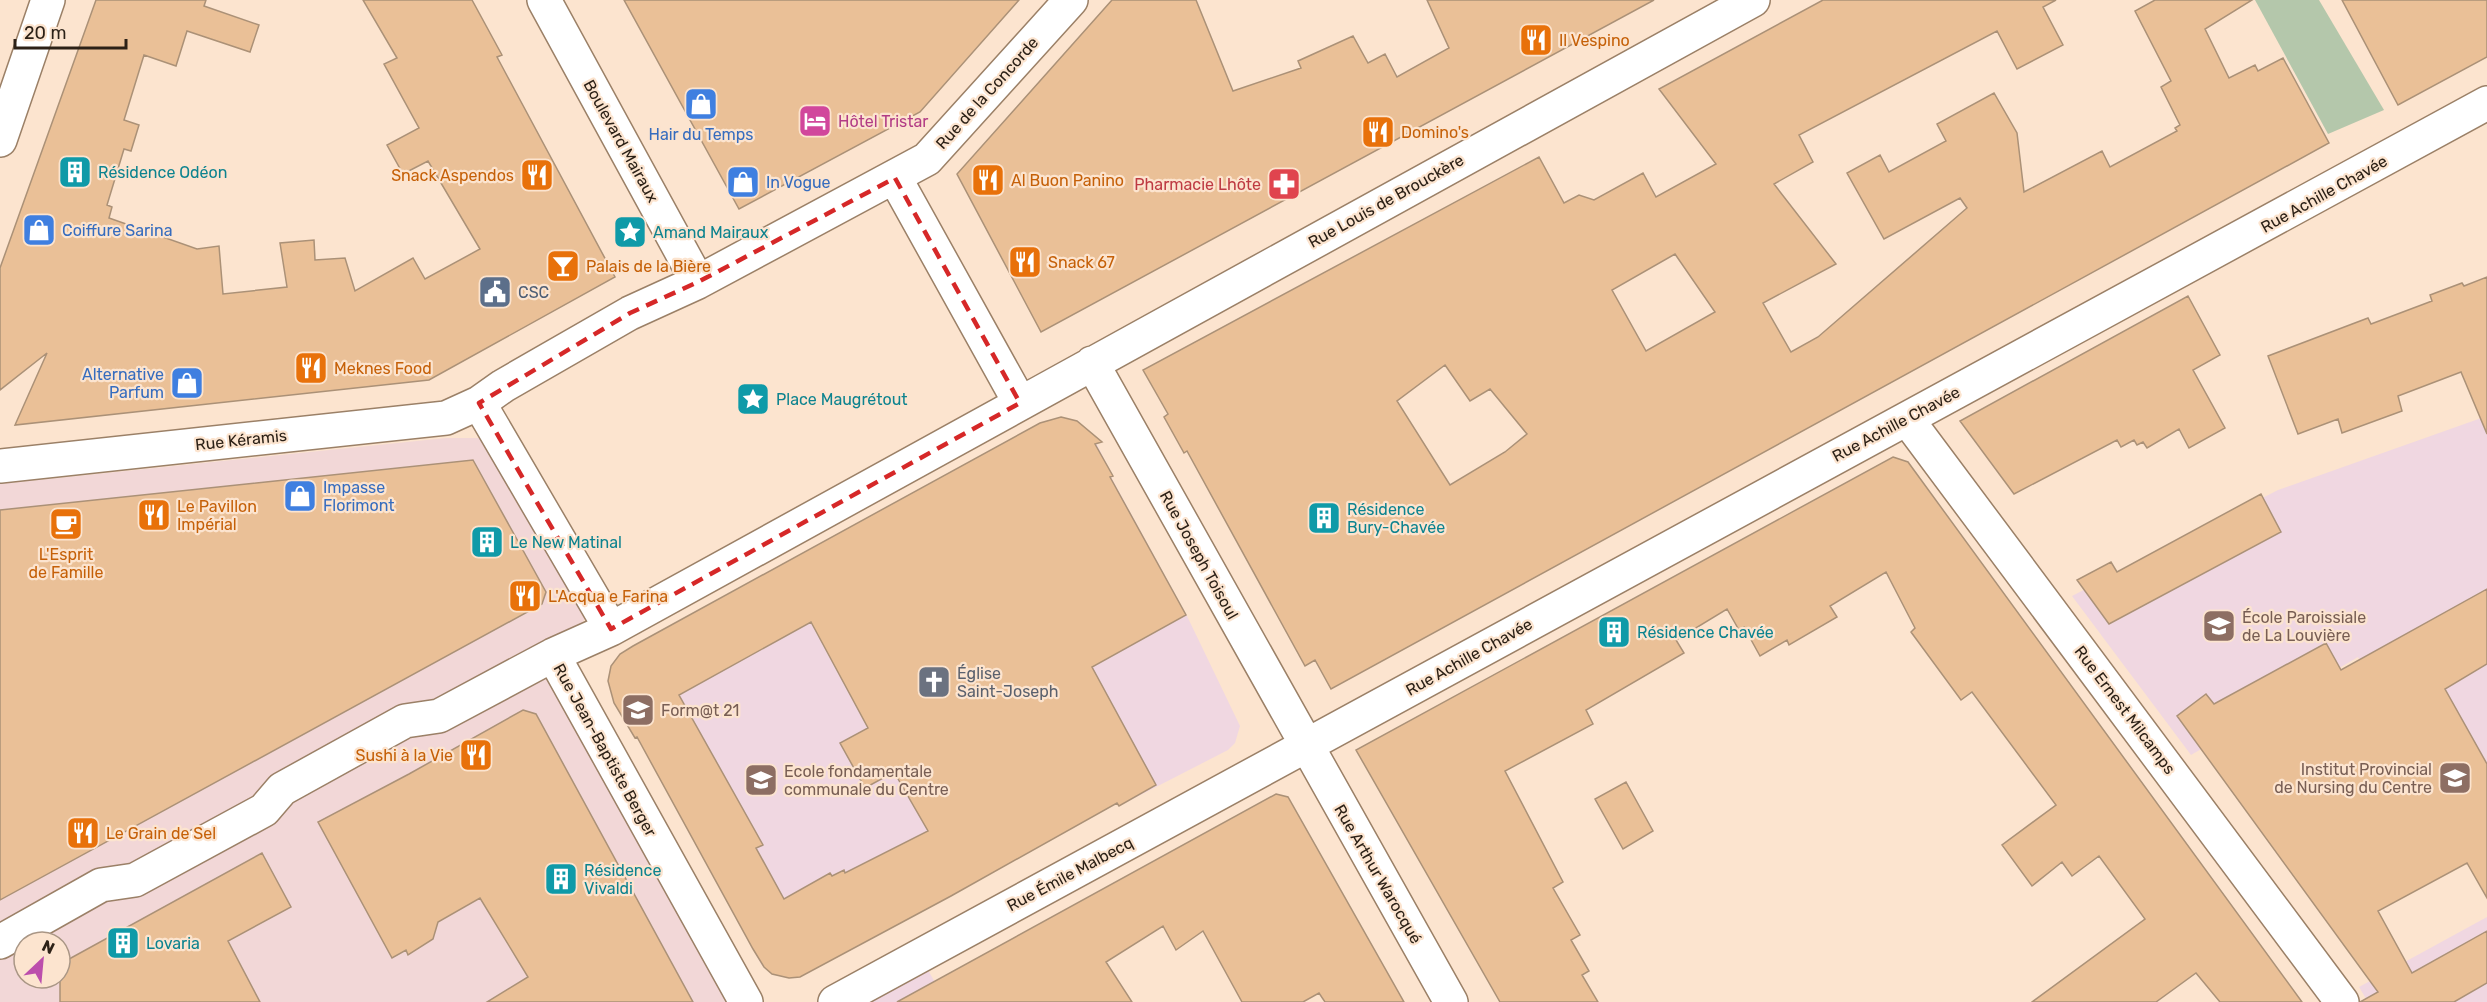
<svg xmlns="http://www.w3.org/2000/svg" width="2487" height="1002" viewBox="0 0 2487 1002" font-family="Rubik,sans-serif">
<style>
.commercial{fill:#f2d7d7;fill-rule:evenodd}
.education{fill:#f0d7e1}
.green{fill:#b4c7ab}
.building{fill:#eac097;stroke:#ab9177;stroke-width:1.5;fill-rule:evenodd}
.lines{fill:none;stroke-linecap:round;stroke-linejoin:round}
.minor-casing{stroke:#9b8067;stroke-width:36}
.minor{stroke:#fff;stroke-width:33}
.marked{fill:none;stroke:#d62828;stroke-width:4.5;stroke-dasharray:12 8;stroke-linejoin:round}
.labels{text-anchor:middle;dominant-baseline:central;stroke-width:4.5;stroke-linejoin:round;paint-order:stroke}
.food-label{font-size:16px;fill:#c56008;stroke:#fce4cf;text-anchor:start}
.street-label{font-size:16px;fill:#2c2117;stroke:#fce4cf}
.hotel-label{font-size:16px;fill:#b23c85;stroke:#fce4cf;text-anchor:start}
.shop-label{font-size:16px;fill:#366cbe;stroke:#fce4cf;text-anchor:start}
.culture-label{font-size:16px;fill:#0d838f;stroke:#fce4cf;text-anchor:start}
.health-label{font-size:16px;fill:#be3a42;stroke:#fce4cf;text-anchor:end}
.service-label{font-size:16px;fill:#4e5e75;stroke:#fce4cf;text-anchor:start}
.education-label{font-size:16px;fill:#785e54;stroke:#fce4cf;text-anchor:start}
.worship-label{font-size:16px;fill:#5b616d;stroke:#fce4cf;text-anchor:start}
</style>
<rect width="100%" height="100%" fill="#fce4cf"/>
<path class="commercial" d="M446,438H481L587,616L545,671L703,954L726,1002H0V484ZM24,942H60V978H24Z"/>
<path class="education" d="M2487,416V899L2358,657L2191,755L2072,596L2278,490Z
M1061,417L1077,421L1092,435L1113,476L1111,477L1187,616L1240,726L1235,743L1228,750L1119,806L1040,423Z
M781,566L868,728L841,743L866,787L894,772L911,801L936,788L939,872L951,896L800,977L789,978L772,974L761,964L638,738H635L619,706L614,703L608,681L611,666L620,654Z
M2487,917V1002H2368L2359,987Z
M928,970L946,1002H871L899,986Z"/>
<path class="green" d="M2255,0H2319L2384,110L2328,134Z"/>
<path class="building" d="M96,0H206L204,6L259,25L250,52L187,31L176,66L144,55L124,120L139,125L131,151L124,149L107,205L112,207L109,218L197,249L219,246L223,294L287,287L280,243L314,240L315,260L345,258L355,291L413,258L425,279L480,249L428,161L403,174L387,145L419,128L384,64L397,58L363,0H472L502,55L497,57L615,277L429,380L15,425L47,353L0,390V268Z
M624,0H1019L920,112L739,209Z
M1112,0H1196L1233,91L1301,68L1298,61L1353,36L1368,63L1385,54L1397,77L1449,48L1427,0H1654L1041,332L957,174Z
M1823,0H2056L2043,7L2063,45L2017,69L1997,31L1799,135L1813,162L1774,184L1836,264L1763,303L1791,352L1818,337L1967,208L1960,198L1884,239L1847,173L1880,155L1889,172L1946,141L1937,124L1994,93L2017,133L2024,192L2102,151L2110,167L2177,131L2175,128L2180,125L2161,87L2171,81L2135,11L2155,0H2252L2205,29L2229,78L2255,65L2258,71L2283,58L2329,143L1331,689L1315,660L1305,666L1187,451L1184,453L1164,417L1168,414L1143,370L1539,157L1564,203L1579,195L1594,200L1643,173L1656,197L1716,164L1659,89ZM1675,254L1715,312L1646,351L1612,290ZM1445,365L1470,401L1490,389L1527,434L1505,452L1450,485L1397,401Z
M2342,0H2487V57L2398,105Z
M2487,277V434L2461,372L2398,396L2402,411L2342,433L2338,419L2298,434L2268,356L2368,318L2371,324L2432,301L2430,295L2462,283L2464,286Z
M2188,296L2220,355L2193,370L2225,428L2189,448L2179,429L2147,448L2143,442L2137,445L2134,440L2121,447L2117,440L2014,494L1960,421Z
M1061,417L1077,421L1102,442L1095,444L1113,476L1110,477L1186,615L1092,667L1156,785L1119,806L1117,803L951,896L800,977L789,978L772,974L764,967L753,949L637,737L635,738L614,703L608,681L611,666L620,654L633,646L1040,423ZM811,622L868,728L840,743L865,788L894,772L928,831L845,873L844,870L832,876L830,873L784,899L756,848L763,845L679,695Z
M1893,457L1908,462L2302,1002H2220L2196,973L2156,1002H2032L2145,919L2099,856L2072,876L2062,862L2032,886L2002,845L2056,805L1972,692L1961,700L1911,632L1915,628L1886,572L1830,606L1837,617L1789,645L1787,640L1760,656L1744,627L1739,630L1727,609L1676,640L1684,653L1586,710L1593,724L1505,771L1563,882L1553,888L1580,935L1571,940L1589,971L1582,975L1598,1002H1500L1356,750Z
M473,460L546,592L542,604L0,900V510Z
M2261,494L2281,532L2109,624L2077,580L2111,562L2117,572Z
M2487,589V664L2445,689L2487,764V898L2467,863L2378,911L2412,973L2487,931V983L2454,1002H2360L2378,992L2177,716L2206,694L2214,704L2326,643L2341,670Z
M523,710L536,714L693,1002H487L528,977L480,898L438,922L433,939L408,955L406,950L392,958L318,822L409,774Z
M1626,782L1653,831L1623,849L1595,799Z
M1276,794L1288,797L1404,1002H1325L1319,993L1303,1002H1242L1203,931L1176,950L1163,926L1106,962L1132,1002H897Z
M262,853L291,907L228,941L260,1002H60V964Z"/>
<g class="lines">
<defs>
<path id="minor" d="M544,0L698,282
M0,140L48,0
M895,178L1020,403
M1092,363L1451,1002
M479,403L611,629
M1907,419L2342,1002
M0,466L446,418L479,403L503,386L630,313L698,282L927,159L1071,0
M553,655L746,1002
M0,942L101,885L135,880L264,810L282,789L405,721L439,716L553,655L611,629L1753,0
M835,1002L2487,103"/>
</defs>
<use href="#minor" class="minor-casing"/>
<use href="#minor" class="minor"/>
</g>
<path class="marked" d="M895,178L1020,403L611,629L479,403L630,313L698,282Z"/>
<defs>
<symbol id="restaurant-square" viewBox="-11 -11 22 22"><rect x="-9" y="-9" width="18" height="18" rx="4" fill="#e8710a" stroke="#fce4cf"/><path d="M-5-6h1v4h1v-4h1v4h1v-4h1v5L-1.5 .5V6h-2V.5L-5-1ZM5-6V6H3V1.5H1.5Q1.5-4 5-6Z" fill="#fff"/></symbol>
<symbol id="shop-square" viewBox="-11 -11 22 22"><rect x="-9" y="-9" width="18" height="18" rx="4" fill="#3f7fe0" stroke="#fce4cf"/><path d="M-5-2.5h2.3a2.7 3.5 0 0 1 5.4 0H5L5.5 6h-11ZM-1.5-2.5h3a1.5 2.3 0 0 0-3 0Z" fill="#fff"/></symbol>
<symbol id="hotel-square" viewBox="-11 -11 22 22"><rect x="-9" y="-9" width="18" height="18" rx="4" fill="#d1479c" stroke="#fce4cf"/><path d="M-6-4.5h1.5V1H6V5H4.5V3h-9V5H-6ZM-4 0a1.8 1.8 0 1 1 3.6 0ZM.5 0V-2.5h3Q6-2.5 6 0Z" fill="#fff"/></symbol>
<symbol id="building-square" viewBox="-11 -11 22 22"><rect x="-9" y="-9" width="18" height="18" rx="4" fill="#0f9aa8" stroke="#fce4cf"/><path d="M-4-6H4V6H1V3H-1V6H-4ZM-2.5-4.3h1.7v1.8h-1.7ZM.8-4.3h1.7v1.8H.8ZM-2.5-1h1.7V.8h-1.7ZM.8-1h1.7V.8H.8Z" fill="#fff"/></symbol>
<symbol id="pharmacy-square" viewBox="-11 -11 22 22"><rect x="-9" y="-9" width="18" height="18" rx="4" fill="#e0444e" stroke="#fce4cf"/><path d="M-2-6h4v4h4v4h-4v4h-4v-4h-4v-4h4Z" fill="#fff"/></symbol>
<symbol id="sight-square" viewBox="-11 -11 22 22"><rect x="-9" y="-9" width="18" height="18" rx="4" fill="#0f9aa8" stroke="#fce4cf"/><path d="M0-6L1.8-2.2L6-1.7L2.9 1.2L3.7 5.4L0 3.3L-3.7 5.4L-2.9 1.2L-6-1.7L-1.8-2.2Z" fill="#fff"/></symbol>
<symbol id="bar-square" viewBox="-11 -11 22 22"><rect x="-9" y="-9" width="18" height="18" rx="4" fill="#e8710a" stroke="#fce4cf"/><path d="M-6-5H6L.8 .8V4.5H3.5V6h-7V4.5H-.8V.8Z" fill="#fff"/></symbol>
<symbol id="civic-square" viewBox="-11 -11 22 22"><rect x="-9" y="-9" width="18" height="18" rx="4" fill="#5c6f8a" stroke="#fce4cf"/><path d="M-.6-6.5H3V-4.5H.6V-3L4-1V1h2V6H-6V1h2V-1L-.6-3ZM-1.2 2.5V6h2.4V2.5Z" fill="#fff"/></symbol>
<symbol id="cafe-square" viewBox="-11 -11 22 22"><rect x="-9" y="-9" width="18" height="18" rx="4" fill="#e8710a" stroke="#fce4cf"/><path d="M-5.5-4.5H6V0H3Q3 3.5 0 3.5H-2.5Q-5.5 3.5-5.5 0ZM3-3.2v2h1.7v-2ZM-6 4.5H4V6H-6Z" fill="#fff"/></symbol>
<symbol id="school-square" viewBox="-11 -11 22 22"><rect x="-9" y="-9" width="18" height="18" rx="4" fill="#8d6e63" stroke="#fce4cf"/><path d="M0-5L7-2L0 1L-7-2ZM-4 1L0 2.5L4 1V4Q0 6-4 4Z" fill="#fff"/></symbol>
<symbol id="church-square" viewBox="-11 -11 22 22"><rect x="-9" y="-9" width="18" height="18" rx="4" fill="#6b7280" stroke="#fce4cf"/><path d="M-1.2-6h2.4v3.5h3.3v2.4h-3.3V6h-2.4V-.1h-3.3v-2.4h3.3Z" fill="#fff"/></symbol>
<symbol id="university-square" viewBox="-11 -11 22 22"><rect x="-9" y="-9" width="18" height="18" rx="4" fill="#8d6e63" stroke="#fce4cf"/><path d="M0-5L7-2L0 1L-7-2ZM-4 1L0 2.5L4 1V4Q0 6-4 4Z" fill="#fff"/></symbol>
</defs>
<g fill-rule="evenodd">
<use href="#restaurant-square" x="1517" y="21" width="38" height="38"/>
<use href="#shop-square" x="682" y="85" width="38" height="38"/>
<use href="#hotel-square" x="796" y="102" width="38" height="38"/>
<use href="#restaurant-square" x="1359" y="113" width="38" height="38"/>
<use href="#building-square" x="56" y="153" width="38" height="38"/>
<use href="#restaurant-square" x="518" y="156" width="38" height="38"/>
<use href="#restaurant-square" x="969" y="161" width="38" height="38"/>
<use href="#shop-square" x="724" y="163" width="38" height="38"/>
<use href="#pharmacy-square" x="1265" y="165" width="38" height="38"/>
<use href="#shop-square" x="20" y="211" width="38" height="38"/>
<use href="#sight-square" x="611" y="213" width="38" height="38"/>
<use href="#restaurant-square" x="1006" y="243" width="38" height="38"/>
<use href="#bar-square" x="544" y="247" width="38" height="38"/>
<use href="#civic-square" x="476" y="273" width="38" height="38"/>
<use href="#restaurant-square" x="292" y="349" width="38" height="38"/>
<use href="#shop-square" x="168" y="364" width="38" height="38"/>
<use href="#sight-square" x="734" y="380" width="38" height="38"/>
<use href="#shop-square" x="281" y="477" width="38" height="38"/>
<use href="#restaurant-square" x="135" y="496" width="38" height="38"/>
<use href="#building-square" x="1305" y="499" width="38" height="38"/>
<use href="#cafe-square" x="47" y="505" width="38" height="38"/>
<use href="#building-square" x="468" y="523" width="38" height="38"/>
<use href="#restaurant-square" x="506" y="577" width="38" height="38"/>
<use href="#school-square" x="2200" y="607" width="38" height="38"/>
<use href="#building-square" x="1595" y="613" width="38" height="38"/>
<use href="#church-square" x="915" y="663" width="38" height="38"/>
<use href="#school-square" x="619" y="691" width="38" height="38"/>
<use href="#restaurant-square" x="457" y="736" width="38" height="38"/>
<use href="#university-square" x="2436" y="759" width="38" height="38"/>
<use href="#school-square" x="742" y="761" width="38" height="38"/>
<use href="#restaurant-square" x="64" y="814" width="38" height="38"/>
<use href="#building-square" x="542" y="860" width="38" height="38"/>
<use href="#building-square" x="104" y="924" width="38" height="38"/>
</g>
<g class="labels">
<g class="food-label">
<text x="1559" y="40">Il Vespino</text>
<text x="1401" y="132">Domino's</text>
<text x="514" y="175" text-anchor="end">Snack Aspendos</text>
<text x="1011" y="180">Al Buon Panino</text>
<text x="1048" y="262">Snack 67</text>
<text x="586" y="266">Palais de la Bière</text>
<text x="334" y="368">Meknes Food</text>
<text x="177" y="506">Le Pavillon<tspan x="177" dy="18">Impérial</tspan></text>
<text x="66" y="554" text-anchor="middle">L'Esprit<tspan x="66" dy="18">de Famille</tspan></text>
<text x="548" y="596">L'Acqua e Farina</text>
<text x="453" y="755" text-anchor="end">Sushi à la Vie</text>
<text x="106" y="833">Le Grain de Sel</text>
</g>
<g class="street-label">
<text transform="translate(987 93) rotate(-48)">Rue de la Concorde</text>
<text transform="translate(621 141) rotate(61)">Boulevard Mairaux</text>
<text transform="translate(2324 194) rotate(-29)">Rue Achille Chavée</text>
<text transform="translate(1386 201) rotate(-29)">Rue Louis de Brouckère</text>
<text transform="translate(1896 424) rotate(-28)">Rue Achille Chavée</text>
<text transform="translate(241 440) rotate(-6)">Rue Kéramis</text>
<text transform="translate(1199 555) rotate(61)">Rue Joseph Toisoul</text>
<text transform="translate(1469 657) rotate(-29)">Rue Achille Chavée</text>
<text transform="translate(2125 710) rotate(53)">Rue Ernest Milcamps</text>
<text transform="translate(605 750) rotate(61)">Rue Jean-Baptiste Berger</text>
<text transform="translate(1070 874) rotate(-28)">Rue Émile Malbecq</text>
<text transform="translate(1378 874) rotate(60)">Rue Arthur Warocqué</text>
</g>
<g class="hotel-label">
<text x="838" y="121">Hôtel Tristar</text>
</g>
<g class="shop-label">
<text x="701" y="134" text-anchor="middle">Hair du Temps</text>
<text x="766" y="182">In Vogue</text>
<text x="62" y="230">Coiffure Sarina</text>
<text x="164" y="374" text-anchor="end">Alternative<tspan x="164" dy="18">Parfum</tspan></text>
<text x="323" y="487">Impasse<tspan x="323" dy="18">Florimont</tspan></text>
</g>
<g class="culture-label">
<text x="98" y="172">Résidence Odéon</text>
<text x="653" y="232">Amand Mairaux</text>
<text x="776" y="399">Place Maugrétout</text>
<text x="1347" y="509">Résidence<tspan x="1347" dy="18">Bury-Chavée</tspan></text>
<text x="510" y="542">Le New Matinal</text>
<text x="1637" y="632">Résidence Chavée</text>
<text x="584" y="870">Résidence<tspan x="584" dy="18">Vivaldi</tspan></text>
<text x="146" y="943">Lovaria</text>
</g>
<g class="health-label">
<text x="1261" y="184">Pharmacie Lhôte</text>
</g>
<g class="service-label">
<text x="518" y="292">CSC</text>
</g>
<g class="education-label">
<text x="2242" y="617">École Paroissiale<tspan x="2242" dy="18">de La Louvière</tspan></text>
<text x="661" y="710">Form@t 21</text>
<text x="2432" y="769" text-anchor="end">Institut Provincial<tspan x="2432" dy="18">de Nursing du Centre</tspan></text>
<text x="784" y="771">Ecole fondamentale<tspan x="784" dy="18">communale du Centre</tspan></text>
</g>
<g class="worship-label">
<text x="957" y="673">Église<tspan x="957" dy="18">Saint-Joseph</tspan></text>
</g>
</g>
<g transform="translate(42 960) rotate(26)"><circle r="28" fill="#fce4cf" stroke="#a99685" stroke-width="1.5"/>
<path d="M0-4.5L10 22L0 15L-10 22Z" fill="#bc4eac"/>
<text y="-9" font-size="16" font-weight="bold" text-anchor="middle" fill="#2c2117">N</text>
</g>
<path d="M15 39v9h111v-9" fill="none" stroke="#2c2117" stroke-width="3"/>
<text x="24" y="39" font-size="18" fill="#2c2117" stroke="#fce4cf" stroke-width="4.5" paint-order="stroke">20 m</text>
</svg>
